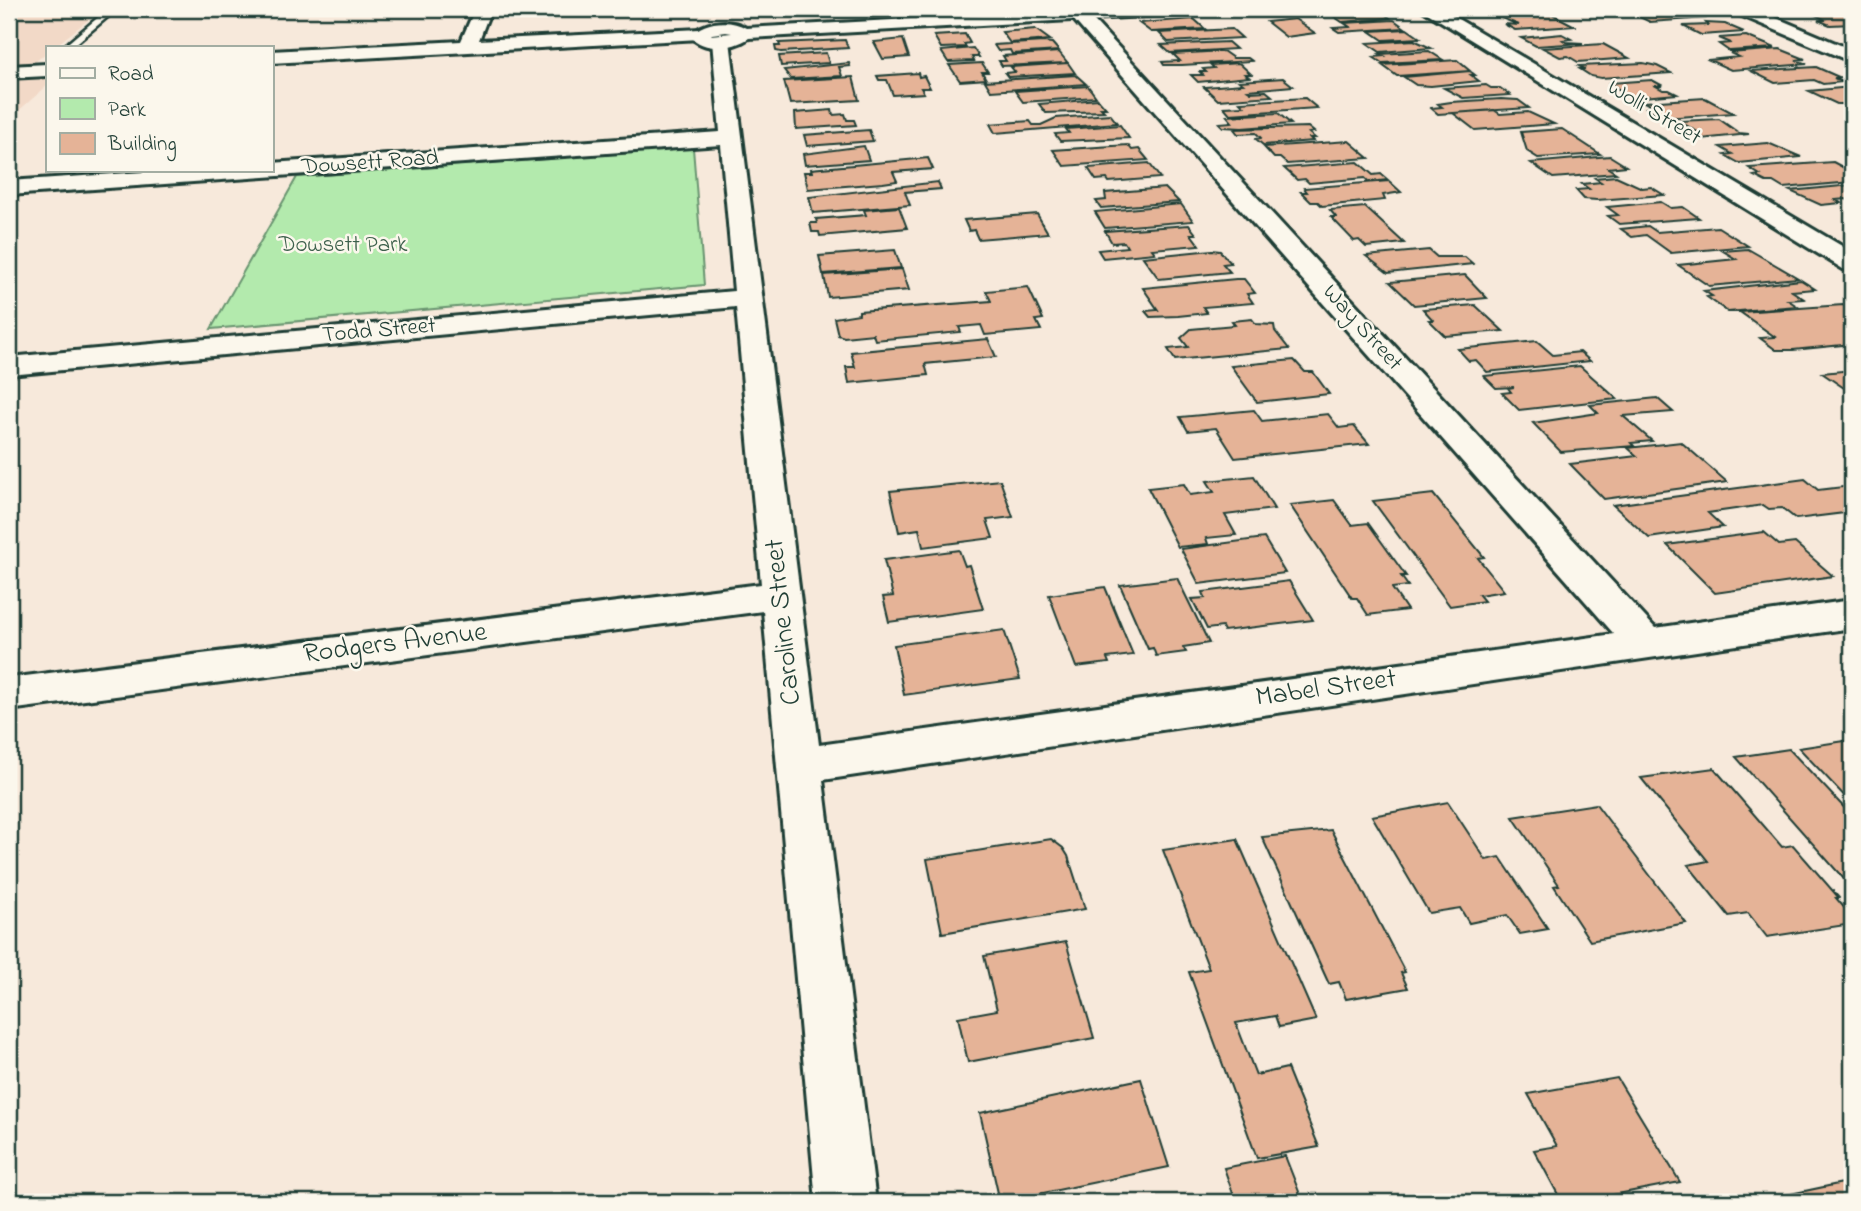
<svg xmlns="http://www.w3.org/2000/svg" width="1861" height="1211" viewBox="0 0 1861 1211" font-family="'Indie Flower',sans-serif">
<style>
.built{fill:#f2d9c7}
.green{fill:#b3eaad;stroke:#699470;stroke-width:2}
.building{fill:#e5b397;stroke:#1f3d34;stroke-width:2}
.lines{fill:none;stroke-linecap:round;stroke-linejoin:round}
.lane-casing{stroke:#1f3d34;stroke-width:5}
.street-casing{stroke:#1f3d34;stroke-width:6}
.secondary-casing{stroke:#1f3d34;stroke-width:6}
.lane{fill:#fbf7ec;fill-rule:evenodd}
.street{fill:#fbf7ec;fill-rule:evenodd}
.secondary{fill:#fbf7ec;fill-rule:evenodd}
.labels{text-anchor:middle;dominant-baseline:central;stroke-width:5;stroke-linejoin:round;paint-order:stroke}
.far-street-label{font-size:23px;fill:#1f3d34;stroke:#fbf7ec}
.far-park-label{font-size:23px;fill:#3d604c;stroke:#fbf7ec}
.street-label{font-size:28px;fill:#1f3d34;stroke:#fbf7ec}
</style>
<rect width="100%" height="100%" fill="#f7e9db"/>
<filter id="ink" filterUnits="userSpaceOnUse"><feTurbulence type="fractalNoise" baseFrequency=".0143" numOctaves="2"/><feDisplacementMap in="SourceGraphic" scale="14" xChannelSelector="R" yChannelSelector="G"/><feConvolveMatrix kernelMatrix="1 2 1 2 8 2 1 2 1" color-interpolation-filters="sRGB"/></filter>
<g filter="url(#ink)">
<path class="built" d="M65,9H102L54,47H47V52L34,63L9,64V12Z
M47,78V86L9,119V80Z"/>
<path class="green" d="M693,148L704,285L211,329L297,177Z"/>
<path class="building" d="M1372,9L1382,12L1390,18L1342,22L1329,13Z
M1471,9H1522L1528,12L1485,16Z
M1685,9L1707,18L1650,22L1625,10Z
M1847,11L1852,13V24L1830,25L1818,20H1826L1813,14Z
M1552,14L1575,26L1515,30L1504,24L1519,25L1499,17Z
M1194,19L1205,29L1151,32L1139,23Z
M1295,19L1315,33L1286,37L1267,22Z
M1394,20L1405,28L1339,32L1333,28L1350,27L1344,23Z
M1706,23L1725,24L1744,32L1701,35L1683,26L1708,25Z
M1035,29L1050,40L1010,43L1002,32Z
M1232,29L1242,38L1168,42L1159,33Z
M1407,29L1420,38L1383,40L1370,31Z
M965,34L970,43L964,44L966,47L941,48L934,36Z
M1562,34L1571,39L1563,40L1566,42L1583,43L1536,46L1521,38Z
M1746,36L1775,48L1729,51L1719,44L1731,43L1719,38Z
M903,39L909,57L883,59L874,42Z
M845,40L848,48L781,52L776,51L775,46H780L779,43Z
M1414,40L1431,48L1380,52L1367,43Z
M1043,42L1052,43L1059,51L1012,54L1010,50L998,51L994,45Z
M1228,42L1236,49L1170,53L1161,45Z
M1603,44L1629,58L1578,62L1568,56L1560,57L1543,48Z
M973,48L979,57H972L974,61L948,62L941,51Z
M1780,49L1805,59L1796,60L1807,64L1731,70L1709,60L1739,57L1730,53Z
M1223,51L1233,58H1248L1252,61L1182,65H1164L1162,62L1180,61L1173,54Z
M1429,51L1443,60L1382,63L1373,57L1384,56L1380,54Z
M1059,52L1067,62L1065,63L1002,66L999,61H1006L1003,56Z
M826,53L829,63L781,66L779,56Z
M1457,60L1470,71L1397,76L1382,65Z
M849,63L850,66L839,67L842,76L791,79L784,70Z
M982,63L988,72H982L986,79L960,81L949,65Z
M1068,63L1075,73L1008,77L1005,73L1015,72L1011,67Z
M1239,63L1251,74H1245L1249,77L1198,82L1191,75H1203L1200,72H1206L1203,69L1214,68L1211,65Z
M1643,63L1657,66L1671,73L1601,78L1591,76L1580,69H1585L1579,66Z
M1816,67L1841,78H1834L1843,82L1823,84L1814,80L1775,83L1751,71Z
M1470,71L1475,75H1471L1479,81L1431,86L1416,85L1404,77Z
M918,73L919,77L924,76L930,88H921L924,93L893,95L887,80H879L877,76Z
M1076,75L1086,84L991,91L985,81Z
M853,77L859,100L790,104L784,81Z
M1283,78L1293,86L1248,90L1251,92L1266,91L1272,96L1218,100L1204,87L1243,84L1239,81Z
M1652,80L1663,86H1656L1663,90H1669L1677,94L1631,98L1610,83Z
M1486,85L1491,88H1500L1510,95L1463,98L1444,88Z
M1088,86L1096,97L1023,102L1015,91Z
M1851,87L1852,104H1837L1809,91Z
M1305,98L1317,108L1230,114L1224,107L1244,106L1240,102Z
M1705,98L1733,113L1665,118L1647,108L1654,107L1644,102Z
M1098,99L1106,108H1101L1104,111L1046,113L1039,104Z
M1501,99L1518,100L1529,108L1438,114L1431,108L1442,107L1438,104L1451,102Z
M832,110L833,115L845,114L847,120H854L856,125L796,129L795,113Z
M1494,110L1500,114L1528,112L1554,124L1475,130L1453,113Z
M1278,113L1291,124L1242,128L1223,127L1219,123L1232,122L1227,116Z
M1110,114L1117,123L995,133L990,124L1030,121L1033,125H1041L1056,118Z
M1719,119L1739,133L1749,134L1701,139L1688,132L1696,131L1679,121Z
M1120,125L1129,138L1060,141L1055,134L1069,133L1066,129Z
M1308,127L1314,132L1309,133L1315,138H1310L1313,141L1263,145L1256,139L1261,138L1256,133L1238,134L1234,129Z
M1562,129L1600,154L1538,158L1527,151L1521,132Z
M869,130L873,141L807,146L804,135Z
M1349,141L1369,158L1287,164L1280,158H1274L1264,147Z
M1768,143L1801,157L1739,163L1725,155L1732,154L1720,147Z
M1128,145L1132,150L1139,149L1148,160L1064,166L1053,150Z
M864,146L869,160L805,165L803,154Z
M1610,156L1626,166L1608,168L1616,173L1553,178L1531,163Z
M928,158L933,169L893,172L897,181L883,183L808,189L804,172H812L811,169Z
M1358,162L1373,175L1381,174L1388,180L1369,182L1365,178L1309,183L1305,179L1297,180L1284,168Z
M1833,162L1852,172V182L1783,188L1773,182H1766L1754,176L1760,175L1749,168Z
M1149,163L1160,178L1109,182L1107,179L1096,180L1088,168Z
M1616,176L1642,188L1651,187L1664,195L1597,200L1584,199L1576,190L1589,189L1582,184L1601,182L1595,178Z
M1389,181L1401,192L1383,195L1385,200L1322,206L1318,202H1311L1301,192H1307L1304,188Z
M938,182L941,189L905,192L910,205L813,213L809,197Z
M1852,185V203L1846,199L1836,200L1841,203L1821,205L1790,191Z
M1165,188L1179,202L1101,208L1096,201L1106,200L1105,193Z
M1661,202L1671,208L1683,207L1699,218L1619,224L1608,216L1618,215L1607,207Z
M1181,204L1193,221L1105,228L1095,212Z
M899,207L907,228L820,236L819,232H812L810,223H817L816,219L866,215L864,210Z
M1365,207L1404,243L1366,247L1359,240L1354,241L1331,217H1336L1330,210Z
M1037,214L1048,233L978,239L974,230L969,231L964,220Z
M1189,225L1196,234H1191L1199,245L1152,249L1155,253L1103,258L1098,250L1127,247L1124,242L1112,243L1105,231Z
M1648,226L1657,232L1718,227L1748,246L1671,253L1646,235L1632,237L1621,229Z
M1748,249L1798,278L1709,286L1678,265L1736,259L1723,251Z
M895,250L901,268L823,274L819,256Z
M1212,250L1220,251L1231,263L1223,264L1230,272L1159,279L1143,257Z
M1429,250L1437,257H1465L1473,264L1388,273L1366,256Z
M902,269L909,290L828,297L824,275Z
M1465,275L1487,298L1414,305L1390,282Z
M1236,279H1244L1255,293L1247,294L1253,303L1203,307L1207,313L1178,316L1150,317L1145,311L1158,310L1143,288Z
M1801,280L1815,289L1792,291L1804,299L1788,300L1797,306L1728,312L1707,297L1712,296L1704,291Z
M1028,287L1043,319L1036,320L1041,330L985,335L981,325L959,327L961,332L875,340L873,334L844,337L838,335L834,318L859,314V311L991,301L986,291Z
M1475,305L1503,331L1445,336L1429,320H1433L1423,309Z
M1843,305L1852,311V344L1793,350H1776L1760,338L1775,337L1740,312Z
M1252,319L1256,324L1274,325L1275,331L1289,349L1175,360L1168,349L1188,347L1181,338L1191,329L1235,325L1232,321Z
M988,339L996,357L925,364L928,375L849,383L846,367H855L851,352Z
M1537,341L1553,355L1580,352L1590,361L1487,372L1476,360L1469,361L1458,349Z
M1294,360L1305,372H1313L1329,394L1257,402L1231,366Z
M1580,366L1617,399L1519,410L1502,393L1511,392L1508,388L1514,387L1496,388L1484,376Z
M1852,370V392H1850L1822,373Z
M1657,398L1673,412L1623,416L1652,441L1631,443L1634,446L1561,452L1533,423L1598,413L1590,405Z
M1254,410L1262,421L1328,414L1339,428L1354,426L1369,444L1235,458L1216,428L1188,431L1180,417Z
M1681,442L1727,482L1604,499L1570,464L1637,456L1628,448Z
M1254,476L1274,509L1225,515L1236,535L1206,538L1208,544L1178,547L1148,488L1184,484L1190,495L1214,492L1207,481Z
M1805,479L1818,490L1851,486L1852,512L1796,519L1782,508L1769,509L1763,505L1708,513L1723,527L1649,538L1613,505Z
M1000,480L1013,517L987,520L993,538L923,547L919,529L899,532L890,491Z
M1433,494L1484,557L1478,558L1504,591L1479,595L1484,601L1450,606L1373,501Z
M1334,500L1352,525L1368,523L1406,576H1401L1408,586L1392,588L1407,610L1368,615L1357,598H1352L1290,505Z
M1764,532L1779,545L1795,543L1833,576L1715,593L1667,545Z
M1264,538L1285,573L1199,584L1181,549Z
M959,550L965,566L969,565L983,609L889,622L883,597L893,596L884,560Z
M1177,578L1209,643L1183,647L1186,652L1156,656L1153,648L1148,649L1120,585Z
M1289,581L1313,620L1224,631L1222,627L1207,629L1192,599L1205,598L1203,592Z
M1105,587L1133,655L1107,658L1109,663L1076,667L1049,595Z
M1004,630L1020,679L904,695L894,645Z
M1851,740L1852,741V804L1799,748Z
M1789,749L1852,816V888L1736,757Z
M1714,768L1782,847L1793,845L1839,898H1836L1852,917V924L1767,937L1748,913L1729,916L1688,865L1708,861L1641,778Z
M1448,802L1486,860L1500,857L1548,929L1520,934L1507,915L1469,923L1460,908L1429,913L1372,816Z
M1596,804L1686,923L1590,941L1554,886L1559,885L1513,817Z
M1331,830L1405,972L1401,973L1408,988L1346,999L1339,982L1329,984L1262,837Z
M1051,839L1063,848L1068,856L1085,909L942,933L927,859Z
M1237,839L1316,1020L1279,1027L1275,1016L1236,1023L1256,1075L1287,1068L1319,1147L1257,1158L1189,972L1209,969L1163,850Z
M1066,942L1094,1038L968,1062L958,1017L997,1010L984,956Z
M1617,1078L1680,1182L1576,1202H1562L1534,1150L1557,1146L1528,1094Z
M1141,1079L1169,1167L1000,1202L980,1113Z
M1285,1156L1303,1202H1236L1224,1168Z
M1852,1181V1202H1753Z"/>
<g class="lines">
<defs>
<path id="lane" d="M108,9H117L72,47H63Z"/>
<path id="street" d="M475,9H491L479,40L700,29L709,34L700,39L271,63V51L461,41Z
M1733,9H1755L1852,50V62L1735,13Z
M1079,10L1085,11L1655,628L1852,600V628L823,780L876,1202H816L763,611L9,710V678L761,584L736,307L9,375V357L734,291L721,145L9,195V181L174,170H271V163L720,132L712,41L721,36L730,41L819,745L1614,634L1073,19L1071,15L1073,11Z
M47,64V76L9,78V66Z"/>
<path id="secondary" d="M1093,9H1189L1181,14L749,38C733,49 704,52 690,36C702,21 730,18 746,28ZM726,32L732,33L711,35L712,34Z
M1421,9H1441L1852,252V271L1843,269Z"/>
</defs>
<use href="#lane" class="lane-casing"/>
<use href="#street" class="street-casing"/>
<use href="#secondary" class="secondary-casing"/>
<use href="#lane" class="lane"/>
<use href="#street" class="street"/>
<use href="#secondary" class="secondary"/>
</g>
</g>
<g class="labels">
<g class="far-street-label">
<text transform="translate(1654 113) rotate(31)">Wolli Street</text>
<text transform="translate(370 163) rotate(-4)">Dowsett Road</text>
<text transform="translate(1362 328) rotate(48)">Way Street</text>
<text transform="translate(379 331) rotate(-5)">Todd Street</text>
</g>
<g class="far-park-label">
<text x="343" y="245">Dowsett Park</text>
</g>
<g class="street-label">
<text transform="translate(784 622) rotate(-96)">Caroline Street</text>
<text transform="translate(395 644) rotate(-7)">Rodgers Avenue</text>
<text transform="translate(1326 689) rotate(-8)">Mabel Street</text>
</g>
</g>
<rect width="1861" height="1211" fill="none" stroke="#fbf7ec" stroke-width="35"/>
<rect x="18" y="18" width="1826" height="1176" fill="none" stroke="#1f3d34" stroke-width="2.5" filter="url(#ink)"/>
<rect x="46" y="46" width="228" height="126" fill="#fbf7ec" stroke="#a3ada2" stroke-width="2"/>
<rect x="60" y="68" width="35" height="10" fill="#fbf7ec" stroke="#a3ada2" stroke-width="2"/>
<text x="108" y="80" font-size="21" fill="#1f3d34">Road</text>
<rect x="60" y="98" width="35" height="21" fill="#b3eaad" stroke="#a3ada2" stroke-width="2"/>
<text x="108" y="116" font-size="21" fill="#1f3d34">Park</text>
<rect x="60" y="133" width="35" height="21" fill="#e5b397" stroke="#a3ada2" stroke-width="2"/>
<text x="108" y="150" font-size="21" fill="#1f3d34">Building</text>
</svg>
